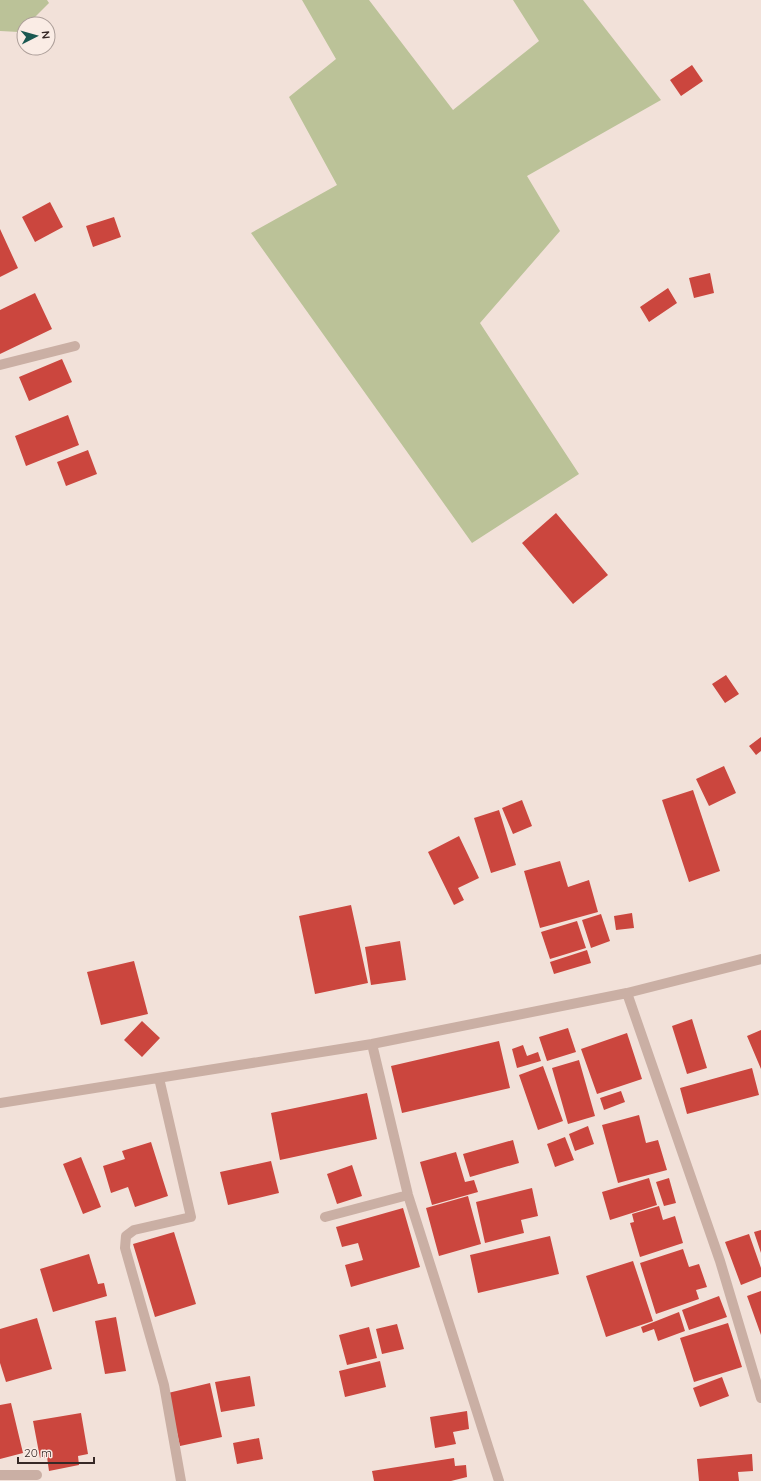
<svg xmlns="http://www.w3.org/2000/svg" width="761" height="1481" viewBox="0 0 761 1481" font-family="Quicksand,sans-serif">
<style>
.green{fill:#bbc298}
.building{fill:#cb463e}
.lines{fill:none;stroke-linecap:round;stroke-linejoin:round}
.minor{stroke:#caafa4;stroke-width:10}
</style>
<rect width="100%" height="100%" fill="#f2e1d9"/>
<path class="green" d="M0,0H47L49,3L28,24H24V28L19,32L0,31Z
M302,0H369L453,110L539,41L513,0H583L661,100L527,176L560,231L480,323L579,474L472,543L251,233L337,185L289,97L336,59Z"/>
<path class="building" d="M692,65L703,81L681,96L670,80Z
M50,202L63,227L35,242L22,217Z
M114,217L121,237L93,247L86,226Z
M0,229L18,268L0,277Z
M710,273L714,293L694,298L689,278Z
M668,288L677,303L649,322L640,307Z
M35,293L52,329L0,354V310Z
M62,359L72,382L29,401L19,377Z
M68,415L79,445L26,466L15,436Z
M88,450L97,474L66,486L57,462Z
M556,513L608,575L573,604L522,543Z
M726,675L739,694L725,703L712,684Z
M761,737V751L756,755L749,746Z
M724,766L736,793L709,806L696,779Z
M693,790L720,871L689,882L662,800Z
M522,800L532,826L513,834L502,808Z
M499,810L516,865L491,873L474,818Z
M459,836L479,878L458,888L464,900L454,905L428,852Z
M560,861L568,887L589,880L598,912L540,928L524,871Z
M351,905L368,983L315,994L299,916Z
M632,913L634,928L616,930L614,916Z
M601,914L610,941L591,948L582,920Z
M577,921L586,948L550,959L541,932Z
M400,941L406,980L371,985L365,947Z
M587,950L591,963L554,974L550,962Z
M134,961L148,1014L101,1025L87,972Z
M692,1019L707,1068L687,1074L672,1026Z
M142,1021L160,1038L142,1057L124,1040Z
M568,1028L576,1052L547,1061L539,1037Z
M761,1030V1069L747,1036Z
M627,1033L642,1079L597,1094L581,1049Z
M499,1041L510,1088L402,1113L391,1066Z
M523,1045L527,1056L538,1052L541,1061L517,1068L512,1049Z
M579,1060L595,1116L568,1124L552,1068Z
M543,1066L563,1121L538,1130L519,1075Z
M752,1068L759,1095L687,1114L680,1088Z
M621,1091L625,1102L604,1110L600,1098Z
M367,1093L377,1139L280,1160L271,1113Z
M639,1115L646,1143L658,1140L667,1170L618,1183L602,1125Z
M588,1126L594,1144L575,1151L569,1134Z
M565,1137L574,1160L555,1167L547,1144Z
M513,1140L519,1163L470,1177L463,1154Z
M151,1142L168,1196L135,1207L128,1187L111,1193L103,1166L125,1159L122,1151Z
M456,1152L465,1182L474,1180L478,1192L432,1205L420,1162Z
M81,1157L101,1207L83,1214L63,1164Z
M271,1161L279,1193L228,1205L220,1172Z
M352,1165L362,1196L337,1204L327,1174Z
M649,1178L657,1205L610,1220L602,1192Z
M669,1178L676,1203L664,1206L656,1182Z
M532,1188L538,1216L521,1220L524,1233L485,1243L476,1202Z
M468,1196L481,1244L439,1256L426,1208Z
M659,1206L663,1220L675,1216L683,1243L640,1257L630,1223L634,1222L632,1214Z
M403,1208L420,1267L351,1287L345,1265L363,1260L358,1243L342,1247L336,1227Z
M761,1230V1253L754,1232Z
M174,1232L196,1304L155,1317L133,1244Z
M749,1234L761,1268V1277L741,1285L725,1242Z
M550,1236L559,1274L478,1293L470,1255Z
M683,1249L689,1267L699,1264L707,1287L696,1290L699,1299L656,1314L640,1263Z
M89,1254L98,1284L104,1283L107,1296L53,1312L40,1269Z
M633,1261L653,1321L606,1337L586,1276Z
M761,1291V1335L747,1296Z
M719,1296L727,1317L689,1330L682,1310Z
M679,1312L685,1331L658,1341L654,1329L643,1333L641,1327Z
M116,1317L126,1371L105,1374L95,1321Z
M37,1318L52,1369L6,1382L0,1363V1329Z
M728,1323L742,1367L694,1382L680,1338Z
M397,1324L404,1349L382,1354L376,1329Z
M369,1327L377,1358L347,1365L339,1335Z
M380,1361L386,1387L345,1397L339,1371Z
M250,1376L255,1406L221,1412L215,1382Z
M722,1377L729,1396L700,1407L693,1388Z
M210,1383L222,1437L180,1446L168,1393Z
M11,1403L23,1453L0,1459V1405Z
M467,1411L469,1429L453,1432L456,1444L435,1448L430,1417Z
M81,1413L88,1454L78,1456L79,1465L49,1471L47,1457L40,1458L33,1421Z
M259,1438L263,1459L237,1464L233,1443Z
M752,1454L753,1471L738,1472L739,1481H699L697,1459Z
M454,1458L455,1466L466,1465L467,1477L451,1481H374L372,1471Z"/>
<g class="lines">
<path class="minor" d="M0,365L75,346
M627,993L720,1261L761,1398
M372,1044L408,1195L499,1481
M159,1078L191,1217L134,1230L126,1236L125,1248L164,1385L181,1481
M0,1103L372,1044L627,993L761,959
M325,1217L408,1195
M0,1475H37"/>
</g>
<g transform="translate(36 36) rotate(84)"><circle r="19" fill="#faece5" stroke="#ac9e99"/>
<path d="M0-3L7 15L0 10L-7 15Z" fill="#1a5851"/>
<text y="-6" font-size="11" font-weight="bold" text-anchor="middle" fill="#362826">N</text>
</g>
<path d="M18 1457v6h76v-6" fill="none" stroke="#362826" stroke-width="2"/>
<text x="24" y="1457" font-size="12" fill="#362826" stroke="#faece5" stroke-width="3" paint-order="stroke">20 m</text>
</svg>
